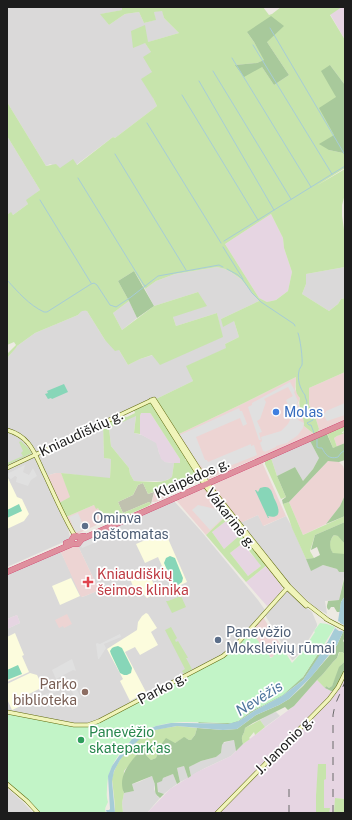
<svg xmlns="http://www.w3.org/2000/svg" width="352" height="820" viewBox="0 0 352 820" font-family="'Public Sans',sans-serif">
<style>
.residential{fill:#dad9d9}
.commercial{fill:#edd4d3}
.industrial{fill:#e6d5e2}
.education{fill:#fcfcdd}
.construction{fill:#c0c1af}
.grass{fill:#c7e4ac;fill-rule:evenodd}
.forest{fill:#a8c99b}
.park{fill:#c2f4c7}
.pitch{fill:#87d6b8}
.parking{fill:#e0e0e0}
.water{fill:#a6ccd7}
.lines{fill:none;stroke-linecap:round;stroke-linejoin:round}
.stream{stroke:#a6ccd7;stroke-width:1}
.secondary-casing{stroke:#5f6a0d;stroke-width:4.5}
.highway-casing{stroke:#ca3164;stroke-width:6}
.secondary{stroke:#f0f4ba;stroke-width:3.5}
.highway{stroke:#df909e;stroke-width:5.5}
.rail{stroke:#6a6a6a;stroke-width:1;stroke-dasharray:8 8;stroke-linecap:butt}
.shop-dot{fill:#3f7fe0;stroke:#fff;stroke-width:1.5}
.service-dot{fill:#5c6f8a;stroke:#fff;stroke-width:1.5}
.health-dot{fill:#e0444e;stroke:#fff;stroke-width:1.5}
.education-dot{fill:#8d6e63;stroke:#fff;stroke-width:1.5}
.leisure-dot{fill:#2e9e5b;stroke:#fff;stroke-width:1.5}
.labels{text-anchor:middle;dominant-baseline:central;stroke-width:3.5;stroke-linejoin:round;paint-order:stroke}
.shop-label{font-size:14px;fill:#366cbe;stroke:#fff;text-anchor:start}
.street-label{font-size:14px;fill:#1c1c1c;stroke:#fff}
.service-label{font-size:14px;fill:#4e5e75;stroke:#fff;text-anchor:start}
.health-label{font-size:14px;fill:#be3a42;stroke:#fff;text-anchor:start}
.education-label{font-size:14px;fill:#785e54;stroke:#fff;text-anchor:end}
.leisure-label{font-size:14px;fill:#27864d;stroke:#fff;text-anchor:start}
.water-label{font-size:15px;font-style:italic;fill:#4e759d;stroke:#fff}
</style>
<rect width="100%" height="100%" fill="#edeae3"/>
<path class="residential" d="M7,7H122L123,10L101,14L109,25L125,14L139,12L144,23L155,20L154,12L162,10L164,18L179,33L145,43L151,52L153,98L157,106L115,138L113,137L76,165L60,168L50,164L46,166L7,102Z
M7,136L40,190L27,200L28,204L13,215L11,213L7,215Z
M217,267L225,269L231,272L241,279L259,301L221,319L234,321L239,337L225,344L227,348L187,366L193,381L156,399L117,414L114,416L33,454L67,524L70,537L69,539L66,541L7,567V358L16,348L17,346L35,333L78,315L81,311L83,310L87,311L105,340L119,350L128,365L140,359L153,355L222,337L217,313L176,326L173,317L198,292L154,306L145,289L156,281L175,274Z
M345,267V298L341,299L338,304L329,311L302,294L306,284V274Z
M129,301L137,318L122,330L113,313Z
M136,415L134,433L142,435L157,443L159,453L165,462L174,463L172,477L171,478L164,481H134L130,474L129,468L111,446L109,428Z
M103,424L104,458L111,459L110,479L61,473H56L46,476L39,458V454Z
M310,441L319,458L313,469L305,479L303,481L295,467L277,476L271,458Z
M174,501L201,531L258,600L265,610L237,642L224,654L96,722L84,724L73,723L7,710V629L20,623L17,615L7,619V573L60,550L82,597L85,596L97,591L98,588L78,546L81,542Z
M258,515L264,526L286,516L291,525L311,570L323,565L337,569L339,572H345L339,600L325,601L327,614L316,608L301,595L289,583H288L287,580L240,523Z
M285,591H288L298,601L312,612L317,624V626L301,652L293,660H292L265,615Z
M276,712L280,716L265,727L260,720L272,713Z
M234,740L236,751L231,756L205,768L191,776L189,767L201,761L216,757L221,753L222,745L223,743Z
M184,766L188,778L180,782L177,768Z
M173,774L177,784L170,789L164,794L159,793L158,791L157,783L162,780L163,778Z
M152,776L155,785L154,789L157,796L160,798L147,813H123L122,803L124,793L134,791L132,784L139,782Z
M7,788L24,803L33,813H7Z"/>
<path class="commercial" d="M345,372V421L317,433L319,429L314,413L309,405V388Z
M296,377L295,389L300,398L298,403L305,423L304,426L314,434L208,479L206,478L179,434L244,403Z
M344,433H345V443L337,447L334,438L337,436Z
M332,460L339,462L343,466L345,472V495L340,506L326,524L303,535L289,502L328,461Z
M262,462L286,516L263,526L258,515L240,523L211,486V484Z
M56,473H61L71,497L59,503L46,476Z
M169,486L171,493L170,495L156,502H152L154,492Z
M205,488L222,508L217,509L224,518L206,535L176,500Z
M94,505L98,508L101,514L103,522L75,535L66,517Z
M73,545L78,546L98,588L97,591L85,596L81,597L60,550Z
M67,614L72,624L64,628L63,626L59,628L55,620Z
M263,617L285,652H280L273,657H269L266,652L263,651L249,639L244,638Z"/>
<path class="industrial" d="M342,7H345V40L330,14Z
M271,214L283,238L284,248L292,272L288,291L276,300L267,302L259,298L225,244Z
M141,413H150L151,414L180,459V464L165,462L161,459L156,443L140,434V416Z
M226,521L239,537L224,549L212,532Z
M243,543L248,549L250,553L257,560L261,566L248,576L230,553Z
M266,566L282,587V590L269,605L267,606L246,582Z
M17,615L20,623L7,629V619Z
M345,678V799L335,798L334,813H329V808H324V780L325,764H319L316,795V813H147L170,789L197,772L231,756L243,744L294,706L317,680L328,690L333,691L336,693Z"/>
<path class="education" d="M7,476L17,497L22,499L29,514L24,521L7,529Z
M166,534L187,582L172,589L158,557L145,563L136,544L157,535L158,537Z
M143,567L147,569L157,591V593L147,598L137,588L134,589L129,576L131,572Z
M71,578L80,596L60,605L52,586Z
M146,613L148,614L157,628L151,632L158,645L140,655L135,647L125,652L146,692L130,701L120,681L123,679L107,649L137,630L138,622L142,616Z
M15,633L24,655L22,656L29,672L7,682V637Z
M30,673L37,675L43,687L29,694L32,701L12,710L7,699V684Z"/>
<path class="construction" d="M143,483L148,494L154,492L151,504L149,502L123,513L118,502L133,495L138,485Z"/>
<path class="grass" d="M122,7H263L269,15L272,14L281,7H342L330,15L345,40V85L330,65L336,97L334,135L329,150L343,153L345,156V168L316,186L345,169V194L342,205V216L345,236V267L306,274V284L302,294L329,311L338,304L341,299L345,298V372L309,388V405L314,413L319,429L317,433L314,434L304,426C305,417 297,408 300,398C294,392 296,385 296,377L244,403L179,434L156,399L193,381L186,366L226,348L225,344L239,337L234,321L223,327L221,319L259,301L241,279L231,272L225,269L217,267L175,274L156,281L145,289L134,271L118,281L129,301L113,313L122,330L154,306L198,292L207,306L173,317L176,326L217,313L223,337L160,365L152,355L140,359L128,365L119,350L115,351L105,340L87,311C82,310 81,311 78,315L35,333L17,346L16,348L7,358V354L16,345L14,342L7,345V215L11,212L13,215L28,204L26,200L40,190L7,136V102L46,166L56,164L60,168L73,159L77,165L113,137L115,138L157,106L153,98L141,79L152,72L143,57L151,52L145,43L133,48L131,31L145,25L148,42L179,33L164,18L162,11L154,12L156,20L144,23L139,12L125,14L109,25L100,14L122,10ZM247,32L267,42L289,75L274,85L262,67L235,65L257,63L265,60L254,42ZM271,214L283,238L284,248L292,272L288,291L276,300L267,302L259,298L225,244Z
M150,402L152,403L186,458L185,460L188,461L199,481L171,493L168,486L148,494L143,483L138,485L133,495L118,502L123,513L149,502L151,504L148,506L105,525C101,521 101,513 98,508L96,509L94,505L66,517L59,503L70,497L61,473L110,478L111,459L104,458L103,424L121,416L127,417L135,413L134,410L135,409ZM141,413H150L151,414L180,459V463H174L172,477C163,485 146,481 134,481L130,474L129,468L111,446L109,428L136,416L134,433L140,434V416Z
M345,426V431L342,432V433L345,432V433L337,436L334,438L337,447L333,448L327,433Z
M21,441L27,447L32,453L7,465V463L23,456L21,453L23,451L19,442Z
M271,458L277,476L286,497L281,499L265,464V462L267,459Z
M282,502L283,504L289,502L303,535L345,516V522L315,535L310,551L314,558L306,559L292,528L289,519Z
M222,508L267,565L246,582L206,535L224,518L216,509ZM226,521L239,536L224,549L212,532ZM243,543L261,566L248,576L230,553Z
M334,535L339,536L344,543L345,554H334C328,549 329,540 334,535Z
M181,596L186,607L172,613L166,601H168Z
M171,627L177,638L175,640L176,642L178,641L187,656L188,658H186L192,669L184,674L182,671L185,669L165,630Z
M340,651L345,654V661L341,665L332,686L329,688L326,686L325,688L317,680L323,674L333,662L337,658Z
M260,720L265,727L255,735L254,732L249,738L250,739L243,744C240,734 244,737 245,728Z
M177,726L197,728L195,735L191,740H189L186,738H183L175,743L160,746L156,758L151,760L146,755L145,746L124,771L123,791L124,793L122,803L123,813H115C115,805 114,796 113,788C113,785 112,782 112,779C115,761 134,740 150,732C158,728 168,728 177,726Z
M318,764H326V779L324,780V808H330L329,813H316V795Z
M345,785V813H334L335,798L345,799Z"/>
<path class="forest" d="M271,16L284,26L267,42L289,75L274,85L262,67L244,77L235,65L257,63L264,60L254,42L247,32Z
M330,65L345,85V156L343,153L329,150L319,144L334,135L319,108L336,97L321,71Z
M134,271L154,306L137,318L129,301L118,281Z
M327,434L333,448L345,443V460L339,462L328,461L289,502L283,504L282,500L286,497L277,476L295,467L303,481L313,469L319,458L310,441Z
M345,495V516L326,524L340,506Z
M345,522V549L344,546V543L338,536L334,535C329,540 329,548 333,553L345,554V572H339L337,569L323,565L311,571L306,559L314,558L320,555L317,547L311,550L315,535Z
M345,575V596L341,602L340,612H337L334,607H331L329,610C325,607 328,604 328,601L339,600Z
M344,630L345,631V637L343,641L345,643V654L342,652H339L337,658L333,662L323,674L317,680L294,706L288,710L285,707L253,723L245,728C244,737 240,734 243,744L236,751L234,740L224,742L222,745L221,753L216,757L201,761L189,767L191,776L188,778L184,766L177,768L180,782L177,784L173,774L163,778L162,781L157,783L158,792L164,794L160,798C155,794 155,793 155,786C155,783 153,780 152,776L132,784L134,791L124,793C116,774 134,758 145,746L149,748L146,755L151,760L156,758L160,746L166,738L175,743L184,737L186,738L189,740H191L195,735L197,728L223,730L237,729L256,715L279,705L289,699L303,686L329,656L337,645Z
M329,641L322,653L303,680L282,696L254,711L239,721L235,723L228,724L198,723L199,722L218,723L238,721L253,710L264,705L303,677L323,646Z
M345,661C345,674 340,681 333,691H331L325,688L326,686L329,688L332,686L339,667Z"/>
<path class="park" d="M320,623L327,624L335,627L323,646L303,677L283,695L264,705L253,710L238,721L232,723C185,723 145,712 116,759C110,769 108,775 107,787C107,794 106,795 108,802C106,807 104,808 106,813H40L7,781L8,750L7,719L9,713L75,727L89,726L101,722L220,659L233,650L244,638L249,639L255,637L259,642L260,648L269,654L270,658L273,657L274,655L280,652H285L292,663L302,652L315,632L314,631Z"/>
<path class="pitch" d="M64,384L68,392L52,399L51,398L48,399L45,394L48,393L47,391Z
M264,487C266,487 268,487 270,489C272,491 273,495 274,498C278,505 284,520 268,516L269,518H268L255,490H256L258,492L260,488Z
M19,504L22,511L7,518V510Z
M170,556L175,558L183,578L182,582L178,585L173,583L164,563L166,558Z
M118,646L122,648L132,668L131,673L127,675H124L120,673L111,654L110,651L112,648L114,647Z
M18,665L22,674L7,680V670Z"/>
<path class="parking" d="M290,382L295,391L294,392L298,401L297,402L299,409L298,420L304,423L303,428L298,435L287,443L276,446V447L265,452L264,451H263L260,443L262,441L261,437L281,431L288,424L291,418L292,413L286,400L293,396L288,387L264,399L266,402L260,419L257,421L262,432L259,433L261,440H259L248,407L252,405V403Z
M345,403V415L327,421L323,414L326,412V411Z
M239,408L240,411H242L247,424L243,426L240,418L196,437L205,460H207L208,462L251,444V446L254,445L257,455L207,475H205L202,467L200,465H199L180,435Z
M25,465L23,472L29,475L33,468L37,476L31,480L28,486L16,482L17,477L15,476L11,479L9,478L7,474Z
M198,505L216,509L223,518L210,530L192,510Z
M78,513L85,529L77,532L75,531L69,517Z
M102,534L104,539L82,548L80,544Z
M120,634L121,637L104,644L106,648L99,659H98L96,644L97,643L100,644Z
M72,659L76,671L73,670L56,679L52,670Z
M77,679L79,682L74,684L81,698L76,700L70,687L73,685L70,684L58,689L56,692L42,698L41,696L55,690L57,688Z"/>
<path class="water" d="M345,596V624L344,625L340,623V622L338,621L341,602Z
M335,628L339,631H342L343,632L337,645L333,650L312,676L289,699L279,705L256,715L237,729L223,730L177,726L155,730L149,733L142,737L127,751L120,760L114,771L112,781L115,813H107L106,810H109L110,809L108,776L112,766L119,756L132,739L141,733L156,726L171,723H187L228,724L239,721L254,711L282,696L303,680L325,647Z"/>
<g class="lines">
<path class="stream" d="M270,28L345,155
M253,45L332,174
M232,58L311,187
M213,71L291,199
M199,81L274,210
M182,95L258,220
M147,123L221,243
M115,154L186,270
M78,178L144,285L146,286
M40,200L91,283
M224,241L345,166
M223,247L243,279
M227,269L238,275L243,280L252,293L261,302L294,324L295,326
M7,280C18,292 29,305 44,312H47L91,284L94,283L97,285L110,305L116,307L131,297L158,276L219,265L223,267
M298,333C300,337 303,360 302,365C301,367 299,369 299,371C297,379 300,389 305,395C305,398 307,400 307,403L305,407L308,410V411L306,413L307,415L311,416L313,418V420L307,423L309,425H311L314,433
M317,438V447L319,448H322C325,454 329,460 338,457L341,453L345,450"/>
<defs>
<path id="secondary" d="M151,400L206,487L284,585L306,606
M7,430C14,432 23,437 28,443C35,451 39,463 44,473C54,494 63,516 75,536
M7,468L154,399L211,488L289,586L306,603L328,620
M326,619L345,629
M7,712L74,725H88L99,721L223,656L237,644L289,586
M7,784L27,801L38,813
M217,813L329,699L338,687L345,673"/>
<path id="highway" d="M66,543L71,541L74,536L79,537L84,536
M7,572L72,544H78L82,539L345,423"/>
</defs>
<use href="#secondary" class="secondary-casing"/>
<use href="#highway" class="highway-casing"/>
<use href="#secondary" class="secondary"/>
<use href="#highway" class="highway"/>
<path class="rail" d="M289,813V786
M333,813V715L335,705L345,682"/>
</g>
<circle class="shop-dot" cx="276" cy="412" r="4"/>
<g class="service-dot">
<circle cx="85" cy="526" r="4"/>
<circle cx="218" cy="640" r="4"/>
</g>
<path class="health-dot" d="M86 576h4v4h4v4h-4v4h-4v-4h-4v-4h4z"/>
<circle class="education-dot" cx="85" cy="692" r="4"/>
<circle class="leisure-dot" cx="81" cy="740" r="4"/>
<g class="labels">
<g class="shop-label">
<text x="284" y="412">Molas</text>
</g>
<g class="street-label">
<text transform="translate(81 433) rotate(-25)">Kniaudiškių g.</text>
<text transform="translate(192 478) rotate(-24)">Klaipėdos g.</text>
<text transform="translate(231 518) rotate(52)">Vakarinė g.</text>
<text transform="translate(162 688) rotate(-28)">Parko g.</text>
<text transform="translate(284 745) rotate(-45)">J. Janonio g.</text>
</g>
<g class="service-label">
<text x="93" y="518">Ominva<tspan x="93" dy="16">paštomatas</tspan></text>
<text x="226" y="632">Panevėžio<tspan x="226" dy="16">Moksleivių rūmai</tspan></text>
</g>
<g class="health-label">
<text x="97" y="574">Kniaudiškių<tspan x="97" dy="16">šeimos klinika</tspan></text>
</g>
<g class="education-label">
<text x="77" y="684">Parko<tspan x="77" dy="16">biblioteka</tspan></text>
</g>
<g class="leisure-label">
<text x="89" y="732">Panevėžio<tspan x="89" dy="16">skatepark'as</tspan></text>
</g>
<g class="water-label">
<text transform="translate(259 698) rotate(-32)">Nevėžis</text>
</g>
</g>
<rect width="352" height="820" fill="none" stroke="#1c1c1c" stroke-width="16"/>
</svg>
